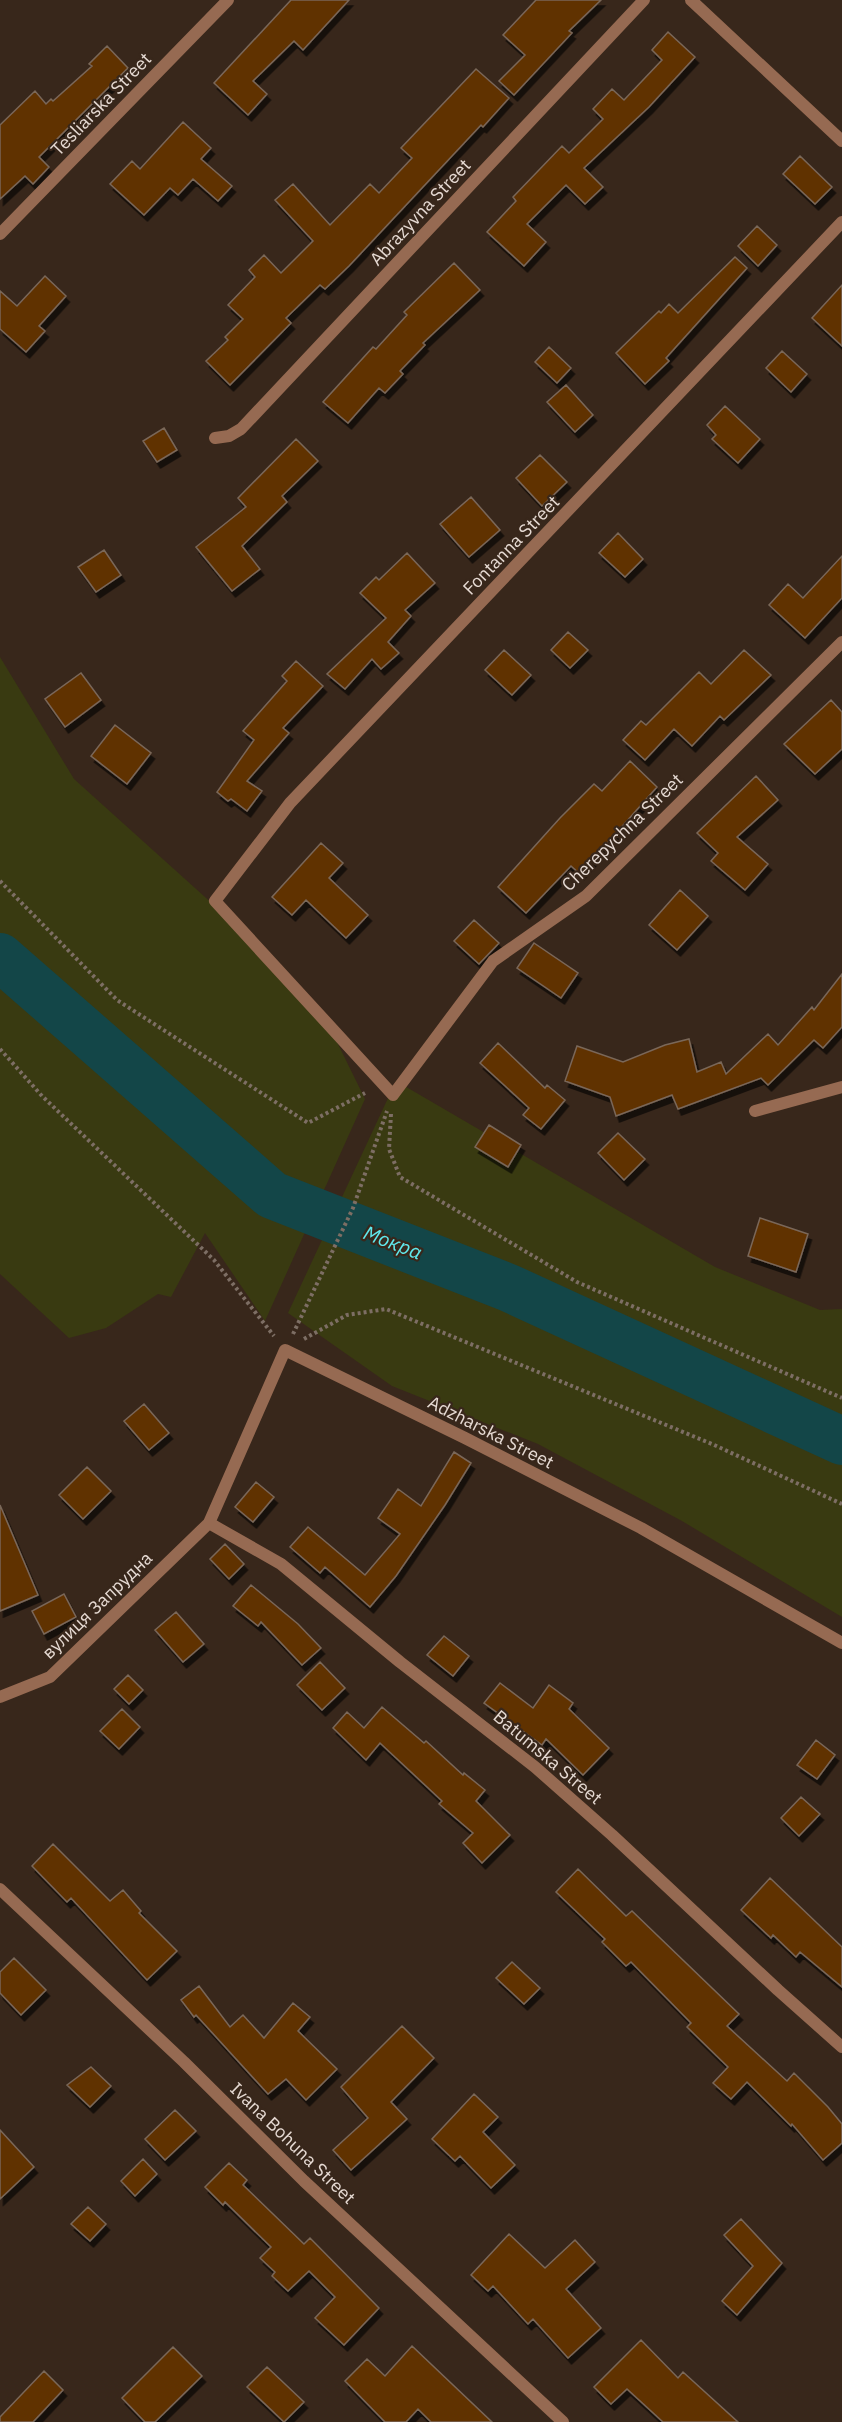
<svg xmlns="http://www.w3.org/2000/svg" width="842" height="2422" viewBox="0 0 842 2422" font-family="'IBM Plex Sans',sans-serif">
<style>
.green{fill:#393a11}
.lines{fill:none;stroke-linecap:round;stroke-linejoin:round}
.river{stroke:#134648;stroke-width:48}
.building{fill:#613102;stroke:#7a6759;stroke-width:1.5;filter:url(#shadow)}
.path{stroke:#7d6e64;stroke-width:4;stroke-dasharray:3 3;stroke-linecap:butt}
.minor{stroke:#966a52;stroke-width:12}
.labels{text-anchor:middle;dominant-baseline:central;stroke-width:4.5;stroke-linejoin:round;paint-order:stroke}
.street-label{font-size:18px;fill:#e6dad3;stroke:#38271b}
.water-label{font-size:20px;font-style:italic;fill:#60e9ed;stroke:#38271b}
</style>
<defs>
<filter id="shadow"><feDropShadow dx="3.5" dy="6" stdDeviation="0" flood-color="#0009"/></filter>
</defs>
<rect width="100%" height="100%" fill="#38271b"/>
<path class="green" d="M0,657L74,779L256,943L337,1042L365,1099L265,1321L205,1233L171,1297L158,1294L106,1328L69,1338L0,1274Z
M396,1081L715,1267L820,1310L842,1309V1617L682,1521L538,1444L392,1386L288,1313Z"/>
<g class="lines">
<path class="river" d="M0,957L272,1195L509,1288L842,1441"/>
</g>
<path class="building" d="M291,0H349L303,50L294,41L253,81L267,94L248,115L214,83Z
M536,0H601L569,31L572,33L514,95L499,81L525,55L503,35Z
M668,32L695,57L649,107L584,168L603,187L585,204L566,185L527,224L546,242L524,266L487,232L516,201L513,197L562,146L569,153L603,119L593,109L612,89L624,100L662,60L652,50Z
M107,46L128,68L39,157L49,167L33,184L25,176L0,199V125L35,91L46,104L51,99L53,101L92,66L89,64Z
M476,69L509,98L483,127L481,125L349,266L325,289L320,285L286,318L291,323L230,385L206,361L228,340L225,337L243,319L228,305L255,277L249,270L264,255L281,273L313,241L275,200L293,184L330,225L370,184L379,193L412,158L401,148Z
M183,122L211,148L201,159L232,186L218,201L193,179L178,195L170,188L144,215L110,184L132,161L140,169Z
M800,156L832,187L815,204L783,174Z
M757,226L777,245L758,266L738,246Z
M735,257L747,268L666,358L669,361L645,384L616,353L659,311L661,313L669,304L678,313Z
M454,263L480,290L423,343L425,345L400,371L403,374L385,393L379,388L348,423L323,402L373,347L376,349L407,315L404,312Z
M45,276L66,296L39,326L45,331L26,352L0,329V291L17,306Z
M842,285V346L812,318Z
M549,347L571,368L557,383L535,362Z
M782,351L807,374L791,392L766,368Z
M566,385L593,415L575,432L547,402Z
M725,406L760,439L738,463L712,439L716,435L707,425Z
M164,428L177,450L157,462L143,441Z
M296,439L318,461L282,496L287,502L242,546L260,569L232,591L196,547L246,507L238,498Z
M540,455L567,482L542,506L516,478Z
M471,497L500,530L469,557L440,524Z
M618,533L643,559L625,577L599,553Z
M104,550L121,575L96,592L78,567Z
M407,553L435,583L405,610L411,616L388,642L399,653L381,669L372,659L345,689L327,674L386,618L360,593L376,577L379,580Z
M842,556V598L805,638L769,605L788,584L803,598Z
M568,632L588,650L570,668L551,650Z
M504,650L531,675L512,695L485,670Z
M744,650L771,675L724,720L720,716L692,746L674,729L645,760L623,740L641,721L646,725L699,672L711,684Z
M296,661L323,686L283,728L289,733L247,781L262,791L247,811L231,799L228,801L217,792L254,740L243,731L287,681L282,676Z
M81,673L101,700L65,727L45,699Z
M831,700L842,712V749L815,774L784,744Z
M115,725L151,753L127,784L91,756Z
M630,761L657,787L580,874L571,866L526,913L498,887L560,818L594,784L602,791Z
M756,776L778,800L737,837L768,864L745,890L711,861L718,853L697,833Z
M321,843L343,863L329,878L368,915L346,938L306,900L292,915L272,897Z
M680,890L708,916L677,950L649,925Z
M474,920L499,943L479,964L454,941Z
M534,943L578,973L561,998L517,968Z
M842,974V1027L823,1048L814,1040L768,1085L761,1078L678,1109L672,1095L616,1116L610,1097L565,1081L577,1046L623,1062L665,1045L689,1039L697,1072L721,1062L726,1074L768,1034L778,1045L812,1007L814,1010Z
M498,1043L545,1088L547,1085L565,1100L541,1129L523,1115L529,1108L480,1063Z
M489,1125L521,1145L508,1167L475,1147Z
M618,1133L645,1159L624,1180L598,1153Z
M760,1218L808,1234L796,1272L748,1256Z
M144,1404L169,1433L149,1450L124,1421Z
M454,1452L471,1463L445,1505L396,1576L370,1607L325,1567L320,1573L290,1547L308,1527L365,1575L400,1534L378,1518L398,1489L421,1506Z
M87,1467L111,1491L83,1519L59,1495Z
M256,1482L274,1497L253,1522L235,1507Z
M0,1505L38,1595L0,1611Z
M225,1544L244,1564L229,1579L210,1559Z
M251,1585L298,1624L321,1648L302,1665L261,1622L258,1626L233,1606Z
M64,1594L76,1617L44,1634L32,1611Z
M176,1612L204,1644L183,1662L155,1630Z
M444,1636L469,1656L453,1676L427,1655Z
M320,1662L345,1688L322,1710L297,1685Z
M128,1675L143,1690L129,1704L114,1689Z
M500,1683L533,1708L549,1685L573,1703L569,1709L609,1748L583,1775L546,1739L542,1745L484,1703Z
M382,1707L424,1743L426,1741L463,1775L464,1773L485,1790L476,1801L510,1835L482,1863L463,1843L473,1833L439,1804L442,1801L380,1743L366,1760L333,1728L347,1712L364,1728Z
M122,1709L140,1727L119,1749L100,1731Z
M816,1740L835,1755L817,1779L797,1765Z
M801,1797L820,1814L799,1836L781,1818Z
M53,1844L110,1901L123,1890L141,1911L139,1913L177,1951L147,1980L71,1898L67,1902L32,1866Z
M578,1869L626,1916L632,1911L739,2014L727,2026L787,2081L794,2073L828,2107L842,2124V2143L823,2160L792,2124L791,2126L747,2082L731,2099L713,2083L728,2067L687,2027L691,2023L631,1962L626,1966L602,1942L605,1939L556,1892Z
M770,1878L842,1947V1987L800,1952L796,1957L773,1935L771,1938L741,1910Z
M14,1958L46,1990L21,2015L0,1993V1972Z
M512,1962L540,1988L524,2004L496,1978Z
M199,1986L230,2027L243,2015L264,2038L293,2003L310,2017L298,2031L337,2069L306,2100L286,2079L268,2094L196,2015L194,2017L181,2000Z
M402,2026L434,2058L391,2102L407,2119L351,2170L333,2150L368,2118L341,2087Z
M91,2067L111,2086L90,2107L67,2085Z
M474,2094L498,2117L483,2132L515,2165L491,2188L460,2156L455,2161L432,2139Z
M175,2110L196,2131L165,2160L145,2139Z
M0,2130L34,2167L0,2199Z
M143,2159L157,2174L135,2196L121,2181Z
M229,2163L247,2180L243,2185L304,2244L310,2238L379,2308L344,2345L315,2318L335,2297L309,2271L288,2291L272,2276L275,2272L260,2258L271,2247L225,2202L223,2205L205,2187Z
M88,2207L106,2224L90,2241L71,2224Z
M741,2219L782,2263L737,2315L722,2301L753,2266L724,2235Z
M509,2234L545,2268L575,2240L595,2262L566,2289L601,2328L568,2358L533,2319L528,2324L493,2286L488,2291L471,2275Z
M641,2340L678,2378L683,2372L738,2422H663L627,2389L611,2404L594,2387Z
M412,2346L492,2422H431L418,2409L406,2422H385L345,2381L367,2359L385,2376Z
M173,2347L202,2376L155,2422H145L122,2398Z
M267,2367L304,2402L284,2422L247,2387Z
M44,2371L63,2390L33,2422H0V2417Z"/>
<g class="lines">
<path class="path" d="M0,881L117,1000L308,1123L365,1093
M0,1049L42,1096L214,1260L274,1336
M391,1114L389,1149L400,1177L577,1282L842,1398
M293,1334L353,1208L387,1111
M304,1339L347,1315L386,1309L712,1444L842,1504"/>
<path class="minor" d="M691,0L842,141
M842,222L290,803L215,901L393,1095L493,961L586,896L842,642
M0,234L228,0
M215,438L229,436L241,429L644,0
M755,1111L842,1087
M209,1523L281,1564L400,1662L535,1767L612,1835L778,1990L842,2047
M0,1697L50,1677L209,1523L285,1350L465,1438L641,1528L842,1643
M0,1889L184,2062L304,2181L563,2422"/>
</g>
<g class="labels">
<g class="street-label">
<text transform="translate(101 104) rotate(-46)">Tesliarska Street</text>
<text transform="translate(420 212) rotate(-47)">Abrazyvna Street</text>
<text transform="translate(511 545) rotate(-46)">Fontanna Street</text>
<text transform="translate(622 832) rotate(-44)">Cherepychna Street</text>
<text transform="translate(491 1432) rotate(27)">Adzharska Street</text>
<text transform="translate(97 1605) rotate(-44)">вулиця Запрудна</text>
<text transform="translate(548 1757) rotate(40)">Batumska Street</text>
<text transform="translate(293 2143) rotate(44)">Ivana Bohuna Street</text>
</g>
<g class="water-label">
<text transform="translate(393 1242) rotate(21)">Мокра</text>
</g>
</g>
</svg>
